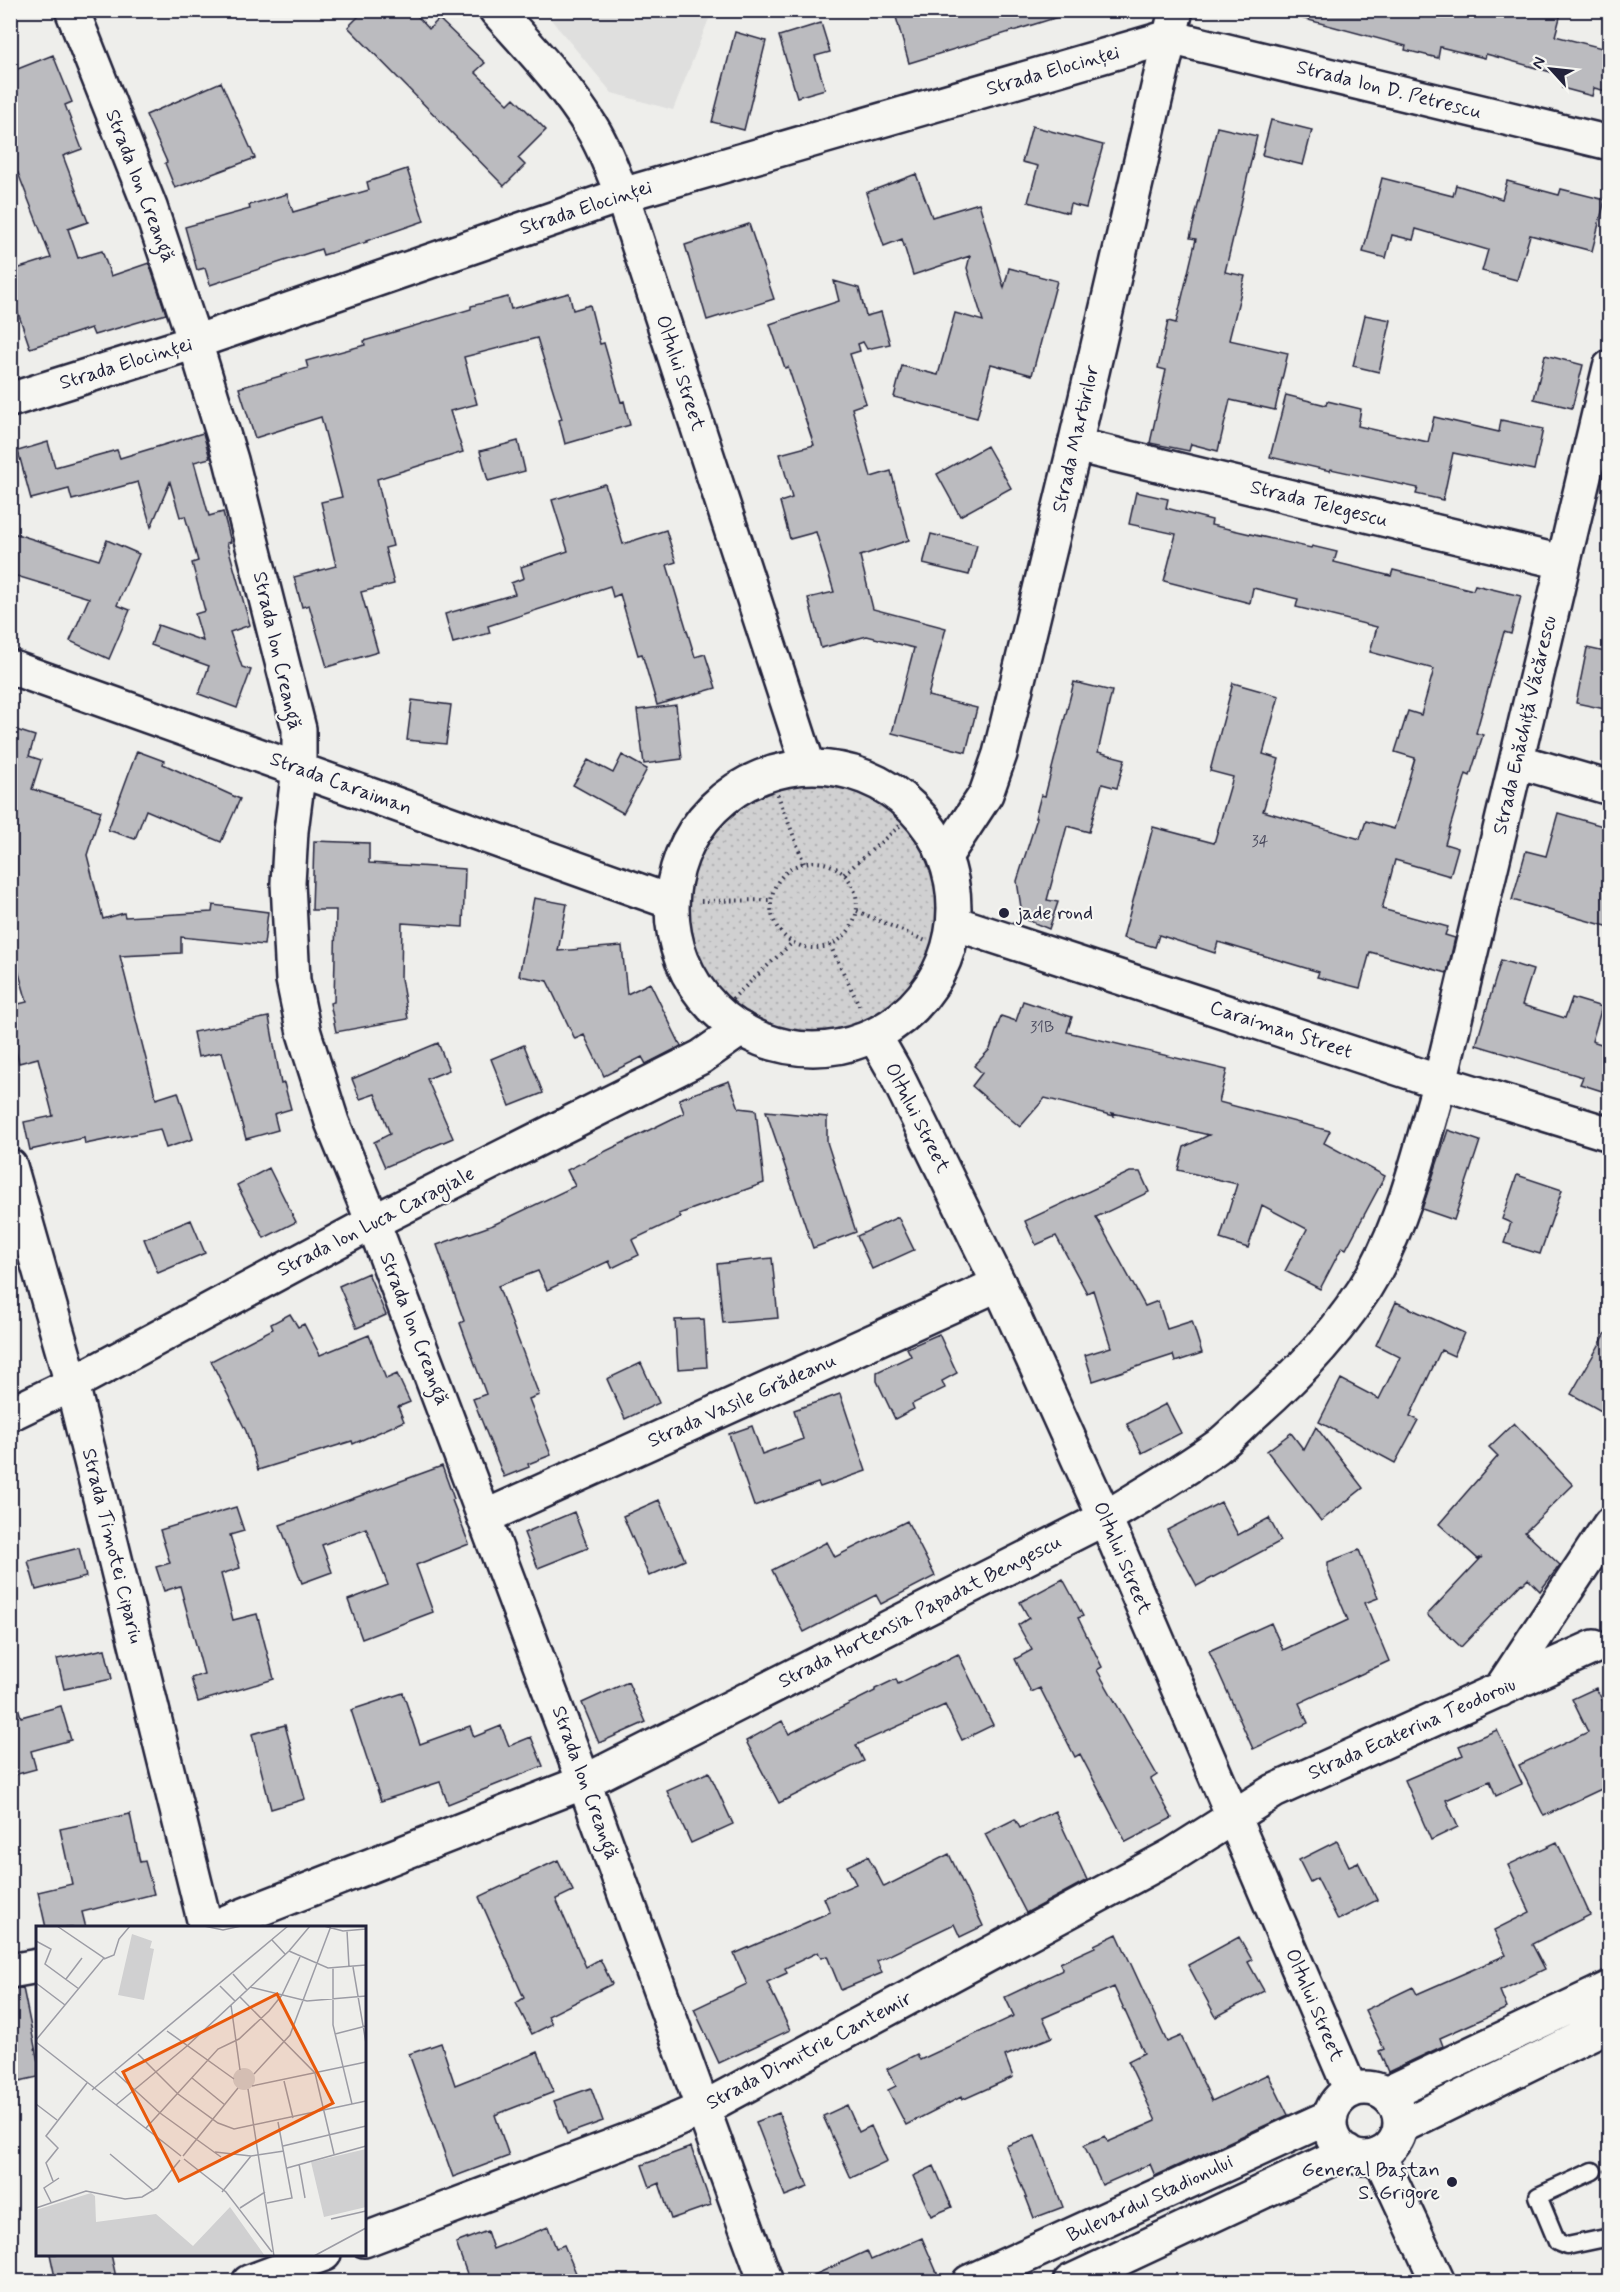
<svg xmlns="http://www.w3.org/2000/svg" width="1620" height="2292" viewBox="0 0 1620 2292" font-family="Mynerve,sans-serif">
<style>
.built{fill:#dfdfde}
.park{fill:url(#park-dots);stroke:#797986;stroke-width:1.5}
.building{fill:#bbbbbf;stroke:#22223b;stroke-width:1.5}
.lines{fill:none;stroke-linecap:round;stroke-linejoin:round}
.service-casing{stroke:#22223b;stroke-width:21}
.minor-casing{stroke:#22223b;stroke-width:38}
.tertiary-casing{stroke:#22223b;stroke-width:38}
.secondary-casing{stroke:#22223b;stroke-width:38}
.path{stroke:#22223b;stroke-width:4;stroke-dasharray:1.5 4.5;stroke-linecap:butt}
.service{stroke:#f6f6f2;stroke-width:16}
.minor{stroke:#f6f6f2;stroke-width:33}
.tertiary{stroke:#f6f6f2;stroke-width:33}
.secondary{stroke:#f6f6f2;stroke-width:33}
.poi-dot{fill:#22223b;stroke:#f6f6f2;stroke-width:2}
.labels{text-anchor:middle;dominant-baseline:central;stroke-width:4.5;stroke-linejoin:round;paint-order:stroke}
.number-label{font-size:16px;fill:#48485c}
.street-label{font-size:20px;fill:#22223b;stroke:#f6f6f2}
.poi-label{font-size:20px;fill:#22223b;stroke:#f6f6f2;text-anchor:start}
.inset-road{fill:none;stroke:#9c9ca5;stroke-width:1.5}
.view{fill:#e8590c;fill-opacity:0.15;stroke:#e8590c;stroke-width:3}
.inset-edge{fill:none;stroke:#22223b;stroke-width:3}
</style>
<defs>
<pattern id="park-dots" width="8" height="8" patternUnits="userSpaceOnUse" patternTransform="scale(1.5)"><rect width="8" height="8" fill="#d0d0d1"/><path d="M2 2h.1M6 6h.1" fill="none" stroke="#b2b2b4" stroke-width="1.8" stroke-linecap="round"/></pattern>
</defs>
<rect width="100%" height="100%" fill="#eeeeeb"/>
<filter id="ink" filterUnits="userSpaceOnUse"><feTurbulence type="fractalNoise" baseFrequency=".0167" numOctaves="2"/><feDisplacementMap in="SourceGraphic" scale="12" xChannelSelector="R" yChannelSelector="G"/><feConvolveMatrix kernelMatrix="1 2 1 2 8 2 1 2 1" color-interpolation-filters="sRGB"/></filter>
<g filter="url(#ink)">
<path class="built" d="M544,11H712L673,110L612,93Z"/>
<path class="park" d="M672 907a141 141 0 1 1 282 0a141 141 0 1 1-282 0Z"/>
<path class="building" d="M365,10H412L429,29L439,19L485,63L475,72L508,104L514,98L546,130L518,158L525,165L504,186L348,27Z
M894,10H1057L1058,17L909,63Z
M1302,10H1562L1555,36L1610,50V92L1594,88L1592,96L1562,88L1565,76L1486,54L1485,58L1440,47L1438,58L1405,50L1406,46L1301,18Z
M821,23L830,52L815,56L825,89L797,97L779,36Z
M735,32L766,41L744,130L712,122Z
M53,55L72,102L65,105L82,149L63,156L88,222L68,229L78,258L102,251L111,276L149,263L166,314L94,335L91,328L30,348L10,289V271L51,258L18,173L10,176V72Z
M221,82L255,158L175,188L165,163L167,162L146,115Z
M1271,120L1312,130L1303,165L1262,155Z
M1032,126L1103,145L1086,208L1070,204L1068,213L1028,202L1038,166L1022,162Z
M1217,127L1257,136L1225,272L1245,276L1229,340L1288,353L1275,410L1230,400L1218,451L1191,444L1189,451L1150,443L1166,370L1158,368L1168,321L1176,323L1196,239L1190,238Z
M407,169L424,221L366,241L367,242L323,255L321,249L210,285L205,268L197,270L185,227L250,209L249,205L287,194L293,212L369,190L367,182Z
M916,174L932,217L979,203L1004,288L1009,268L1057,281L1032,375L991,364L977,418L894,397L902,366L938,375L955,313L983,321L967,268L970,256L913,275L902,239L884,246L866,193Z
M1382,178L1453,196L1456,185L1502,199L1507,181L1559,195L1561,189L1605,200L1592,251L1530,235L1517,280L1482,271L1488,250L1416,229L1413,240L1392,235L1386,258L1363,252Z
M749,224L774,299L707,320L685,245Z
M834,281L859,288L866,316L881,312L890,344L867,349L863,342L858,344L860,351L850,354L866,403L852,408L871,477L891,471L909,540L860,556L873,609L946,628L928,696L977,708L966,752L892,733L914,648L867,636L821,648L808,598L834,592L816,532L790,539L780,502L792,498L780,454L814,445L788,367L785,368L770,324L839,301Z
M569,293L573,310L590,305L600,344L604,343L621,402L624,401L630,425L565,444L559,420L562,419L537,338L464,357L477,404L450,411L463,452L377,479L393,546L385,548L394,584L361,592L378,652L327,667L309,605L302,607L294,577L336,566L321,502L342,497L321,417L255,438L239,388L308,368L306,361L365,345L364,341L471,309V306L508,297L511,309Z
M1365,315L1391,320L1379,372L1353,366Z
M1545,355L1583,365L1572,408L1534,399Z
M1286,395L1326,405L1327,401L1361,409L1358,426L1428,442L1434,417L1499,432L1501,420L1543,429L1534,470L1453,453L1443,500L1416,494L1418,488L1331,469L1330,471L1270,457Z
M203,433L210,458L194,462L209,516L223,512L231,542L227,543L250,625L230,632L242,667L251,670L237,708L199,694L209,666L151,645L158,625L203,641L195,614L205,611L192,563L198,561L185,516L180,517L170,482L151,527L138,482L72,500L69,489L31,499L18,451L48,442L55,467L117,450L120,458Z
M518,441L525,471L488,481L480,451Z
M987,446L1011,488L960,516L937,474Z
M605,484L623,544L666,530L676,562L667,565L695,657L705,654L716,688L657,705L642,654L638,655L620,594L613,597L610,586L488,626L490,633L453,643L445,614L515,594L511,583L524,578L521,567L568,551L552,500Z
M1136,492L1168,499L1166,508L1212,520L1211,525L1311,548L1312,546L1337,552L1334,562L1391,576L1393,570L1473,590L1475,585L1521,596L1511,634L1504,632L1476,733L1483,735L1470,776L1466,774L1445,844L1458,848L1450,876L1395,860L1382,909L1448,927L1445,935L1455,938L1447,973L1370,952L1360,988L1317,977L1319,972L1218,942L1215,953L1159,935L1155,947L1123,938L1153,827L1214,843L1233,777L1210,771L1233,683L1279,696L1263,754L1279,759L1263,811L1360,839L1366,821L1394,829L1415,758L1395,752L1408,711L1421,715L1434,669L1370,652L1377,627L1296,607L1298,599L1253,588L1250,603L1164,581L1176,534L1129,524Z
M10,532L99,560L107,540L139,554L117,605L130,610L109,659L70,641L89,598L10,574Z
M931,534L977,545L969,575L923,564Z
M1587,648L1610,653V710L1576,703Z
M1074,682L1112,691L1098,752L1125,759L1117,788L1102,784L1089,832L1067,826L1047,900L1058,902L1049,929L1027,920L1022,914L1017,881L1037,818H1035L1041,795L1045,796Z
M412,700L451,705L446,744L407,740Z
M676,705L682,759L644,764L637,710Z
M10,728L35,736L29,756L41,760L32,789L101,811L87,855L103,919L124,913L125,917L212,912L213,905L268,912L264,945L181,937V953L120,956L156,1099L178,1092L193,1139L166,1148L160,1129L85,1144L84,1138L30,1150L24,1122L53,1116L38,1058L19,1063L10,1028V1006L27,1002L10,941Z
M137,751L164,761L163,764L240,799L221,842L146,810L135,839L108,830Z
M622,755L647,769L623,813L573,785L588,760L613,773Z
M1558,813L1610,828V927L1512,900L1526,851L1546,856Z
M314,841L369,843V863L465,869L463,927L402,923L401,978L408,1019L336,1032L330,1003L334,1002L336,910H312Z
M534,898L567,904L558,951L622,946L627,994L650,983L681,1046L646,1064L642,1057L604,1076L584,1035L575,1039L547,981L519,976Z
M1501,960L1533,970L1522,1005L1565,1018L1572,998L1602,1007L1592,1041L1610,1047V1068L1602,1091L1580,1084L1583,1077L1476,1045Z
M1023,1001L1072,1017L1067,1032L1227,1070L1219,1102L1330,1131L1324,1143L1385,1176L1346,1249L1342,1247L1320,1289L1285,1271L1307,1229L1262,1205L1248,1248L1220,1239L1237,1184L1178,1170L1184,1147L1209,1135L1112,1113L1114,1116L1045,1098L1020,1127L972,1086L982,1073L974,1066L990,1049L1001,1016L1016,1021Z
M269,1017L281,1084L284,1083L291,1109L274,1114L278,1130L246,1139L222,1052L198,1057L193,1032Z
M438,1043L449,1070L427,1079L453,1138L385,1167L374,1142L390,1134L375,1094L360,1099L352,1079Z
M524,1045L543,1093L510,1106L491,1059Z
M729,1081L739,1108L756,1110L764,1183L679,1214L681,1217L632,1240L639,1255L612,1268L609,1261L547,1290L538,1271L498,1286L539,1395L529,1399L551,1455L528,1464L529,1467L504,1477L473,1399L486,1394L460,1323L464,1321L437,1245L493,1225L575,1186L567,1170L684,1113L679,1099Z
M766,1111L827,1117V1142L856,1232L813,1248Z
M1448,1130L1480,1141L1454,1220L1422,1209Z
M269,1168L296,1222L264,1238L237,1185Z
M1130,1172H1140L1149,1192L1096,1217L1145,1306L1158,1301L1167,1329L1192,1321L1202,1353L1175,1362L1173,1355L1093,1381L1085,1355L1111,1347L1093,1290L1087,1293L1056,1236L1036,1245L1025,1221Z
M1517,1175L1562,1190L1540,1254L1504,1243L1511,1223L1502,1219Z
M898,1217L914,1250L872,1269L857,1236Z
M191,1220L205,1253L158,1273L144,1239Z
M772,1258L778,1318L723,1323L717,1264Z
M368,1273L386,1315L357,1328L339,1286Z
M1396,1302L1464,1333L1454,1356L1441,1350L1410,1416L1418,1420L1395,1463L1319,1422L1341,1379L1379,1399L1400,1357L1376,1345Z
M290,1314L298,1327L304,1324L320,1355L369,1335L386,1379L397,1374L410,1402L398,1407L404,1421L353,1444L352,1441L258,1470L246,1431L211,1361L273,1329L271,1324Z
M704,1319L707,1367L678,1369L675,1320Z
M1610,1326V1416L1571,1394Z
M939,1334L957,1373L942,1381L945,1388L912,1404L914,1409L895,1419L877,1381V1372L911,1356L907,1348Z
M641,1363L659,1403L625,1419L607,1379Z
M840,1394L866,1471L820,1487L818,1483L754,1506L729,1434L752,1426L762,1454L803,1439L794,1410Z
M1166,1404L1181,1433L1142,1453L1127,1424Z
M1514,1423L1573,1485L1525,1532L1560,1565L1540,1591L1528,1579L1523,1584L1522,1583L1461,1647L1427,1615L1482,1557L1478,1559L1439,1524L1498,1456L1489,1447Z
M1316,1427L1363,1488L1321,1521L1267,1451L1291,1433L1304,1450Z
M442,1466L454,1499L452,1500L469,1544L416,1565L433,1612L362,1639L348,1600L388,1585L366,1528L322,1545L332,1572L302,1583L280,1525Z
M659,1500L685,1560L649,1576L623,1516Z
M1221,1502L1238,1535L1269,1518L1281,1541L1197,1586L1167,1530Z
M236,1507L244,1531L230,1535L240,1568L221,1574L233,1620L257,1614L274,1679L198,1702L191,1678L204,1674L180,1586L164,1591L156,1567L170,1563L160,1530Z
M574,1512L588,1548L538,1568L524,1533Z
M907,1521L935,1576L881,1604L876,1595L804,1632L772,1570L827,1542L835,1557Z
M79,1548L86,1577L36,1590L28,1561Z
M1359,1550L1378,1598L1365,1603L1389,1661L1299,1703L1308,1723L1253,1749L1209,1651L1271,1623L1283,1650L1348,1620L1328,1572V1562Z
M1063,1579L1083,1616L1078,1618L1102,1667L1097,1670L1157,1775L1151,1779L1172,1818L1126,1842L1080,1754L1075,1757L1040,1688L1031,1692L1015,1659L1032,1650L1018,1625L1029,1618L1020,1602Z
M105,1649L112,1679L64,1689L57,1659Z
M958,1654L993,1725L962,1740L945,1705L856,1745L864,1761L779,1803L746,1741L782,1721L789,1734L875,1691V1689L896,1679L898,1684Z
M628,1682L646,1722L599,1743L582,1703Z
M1596,1688L1610,1715V1785L1544,1816L1519,1765L1588,1732L1572,1699Z
M403,1693L420,1744L470,1726L474,1737L501,1726L509,1746L531,1737L543,1766L448,1804L440,1782L381,1801L351,1710Z
M17,1704L21,1717L61,1706L71,1740L31,1751L36,1769L10,1776V1705Z
M285,1725L305,1799L271,1809L252,1734Z
M1497,1730L1522,1784L1496,1796L1490,1781L1446,1800L1458,1827L1431,1840L1405,1780L1463,1755L1459,1746Z
M709,1772L733,1824L691,1843L667,1791Z
M1055,1811L1087,1880L1026,1913L985,1834L1015,1819L1020,1828Z
M130,1814L140,1862L145,1861L154,1894L82,1912L86,1928H46L38,1892L72,1884L60,1829Z
M1337,1841L1349,1866L1358,1862L1377,1900L1338,1920L1317,1878L1310,1882L1299,1860Z
M1557,1842L1590,1915L1532,1944L1545,1969L1500,1991L1507,2008L1440,2038L1443,2046L1388,2072L1379,2051L1384,2049L1365,2010L1413,1987L1417,1994L1506,1955L1494,1930L1530,1912L1508,1865Z
M949,1854L983,1926L960,1937L954,1924L877,1961L882,1973L841,1990L827,1956L821,1958L818,1952L785,1968L787,1973L767,1982L790,2030L719,2063L694,2009L747,1984L734,1954L830,1912L824,1898L856,1884L847,1866L868,1856L884,1887Z
M558,1860L573,1891L556,1899L586,1967L600,1959L612,1984L548,2016L552,2024L532,2034L516,2003L524,1998L479,1897Z
M1117,1934L1167,2042L1181,2036L1212,2101L1268,2074L1288,2115L1155,2176L1150,2164L1102,2185L1084,2145L1105,2136L1108,2142L1156,2121L1128,2061L1144,2053L1114,1987L1043,2018L1052,2037L1005,2056L1013,2077L962,2100L961,2097L906,2125L888,2090L896,2086L887,2069L917,2054L920,2060L1014,2016L1005,1997L1063,1970L1060,1963L1095,1947L1094,1945Z
M1239,1937L1252,1960L1248,1962L1264,1991L1216,2017L1188,1965Z
M23,1988L38,2062V2077L10,2083V1989Z
M441,2043L455,2085L538,2052L554,2092L495,2115L509,2156L453,2177L409,2054Z
M591,2088L603,2121L567,2134L554,2101Z
M847,2105L859,2132L871,2126L887,2161L851,2178L823,2116Z
M779,2113L808,2187L785,2196L756,2122Z
M1035,2135L1063,2207L1034,2218L1006,2146Z
M691,2147L711,2205L671,2219L659,2183L650,2187L642,2165Z
M934,2166L952,2207L931,2216L913,2176Z
M548,2227L556,2248L564,2245L576,2273L555,2282H470L456,2243L487,2231L493,2249Z
M922,2238L941,2282H799L867,2251L871,2260Z
M50,2254H111L117,2282H56Z"/>
<g class="lines">
<defs>
<path id="service" d="M1593,2171L1538,2196L1557,2242L1567,2246L1610,2237"/>
<path id="minor" d="M72,10L150,207L195,342L231,460L299,729V769L291,831L288,883L293,980L304,1033L332,1122L373,1222L584,1782L766,2282
M10,400L195,342L622,195L1169,37L1610,143
M1075,445L1562,562
M10,667L671,902
M1517,761L1610,788
M10,1166L72,1384L206,1928
M485,1517L999,1284
M1500,1690L1610,1524
M211,1928L584,1782L1105,1518C1143,1495 1181,1473 1217,1447C1230,1437 1242,1424 1254,1413C1300,1372 1345,1326 1375,1271C1406,1214 1422,1144 1440,1082L1610,367
M10,1971L38,1966
M1379,2155L1438,2282
M364,2240L639,2136L704,2108L1173,1855L1274,1791L1594,1647
M249,2282L324,2254"/>
<path id="tertiary" d="M946,855L986,794L1000,754L1075,445L1176,10
M10,1414L72,1384L373,1222L701,1057L741,1029"/>
<path id="secondary" d="M496,10C530,48 565,84 592,128C605,149 613,172 622,195L808,765
M672 908a141 141 0 1 1 282 0a141 141 0 1 1-282 0Z
M954,923L1440,1082L1610,1134
M874,1035L894,1070L999,1284L1105,1518L1351,2091
M1330 2123a35 35 0 1 1 70 0a35 35 0 1 1-70 0Z
M1386,2094L1610,1988
M1400,2127L1610,2024
M969,2282L1331,2116
M1070,2282L1347,2152"/>
</defs>
<use href="#service" class="service-casing"/>
<use href="#minor" class="minor-casing"/>
<use href="#tertiary" class="tertiary-casing"/>
<use href="#secondary" class="secondary-casing"/>
<path class="path" d="M769,772L804,863
M771 905a43 43 0 1 1 86 0a43 43 0 1 1-86 0Z
M844,874L917,811
M701,901L772,900
M857,911L928,942
M830,945L861,1009
M732,999L793,942"/>
<use href="#service" class="service"/>
<use href="#minor" class="minor"/>
<use href="#tertiary" class="tertiary"/>
<use href="#secondary" class="secondary"/>
</g>
</g>
<g class="poi-dot">
<circle cx="1004" cy="913" r="6"/>
<circle cx="1452" cy="2182" r="6"/>
</g>
<g class="labels">
<g class="number-label">
<text x="1260" y="841">34</text>
<text x="1042" y="1027">31B</text>
</g>
<g class="street-label">
<text transform="translate(1053 71) rotate(-16)">Strada Elocinței</text>
<text transform="translate(1389 90) rotate(14)">Strada Ion D. Petrescu</text>
<text transform="translate(140 186) rotate(69)">Strada Ion Creangă</text>
<text transform="translate(586 208) rotate(-18)">Strada Elocinței</text>
<text transform="translate(126 364) rotate(-17)">Strada Elocinței</text>
<text transform="translate(680 373) rotate(72)">Oltului Street</text>
<text transform="translate(1076 439) rotate(-77)">Strada Martirilor</text>
<text transform="translate(1319 504) rotate(14)">Strada Telegescu</text>
<text transform="translate(277 651) rotate(77)">Strada Ion Creangă</text>
<text transform="translate(1525 725) rotate(-77)">Strada Enăchiță Văcărescu</text>
<text transform="translate(341 784) rotate(20)">Strada Caraiman</text>
<text transform="translate(1281 1030) rotate(18)">Caraiman Street</text>
<text transform="translate(917 1118) rotate(63)">Oltului Street</text>
<text transform="translate(376 1222) rotate(-27)">Strada Ion Luca Caragiale</text>
<text transform="translate(414 1329) rotate(69)">Strada Ion Creangă</text>
<text transform="translate(742 1401) rotate(-24)">Strada Vasile Grădeanu</text>
<text transform="translate(112 1546) rotate(76)">Strada Timotei Cipariu</text>
<text transform="translate(1122 1558) rotate(67)">Oltului Street</text>
<text transform="translate(920 1612) rotate(-27)">Strada Hortensia Papadat Bengescu</text>
<text transform="translate(1412 1729) rotate(-24)">Strada Ecaterina Teodoroiu</text>
<text transform="translate(585 1783) rotate(70)">Strada Ion Creangă</text>
<text transform="translate(1314 2005) rotate(67)">Oltului Street</text>
<text transform="translate(809 2051) rotate(-28)">Strada Dimitrie Cantemir</text>
<text transform="translate(1150 2199) rotate(-25)">Bulevardul Stadionului</text>
</g>
<g class="poi-label">
<text x="1016" y="913">jade rond</text>
<text x="1440" y="2170" text-anchor="end">General Baștan<tspan x="1440" dy="23">S. Grigore</tspan></text>
</g>
</g>
<g transform="translate(36 1926)">
<rect width="330" height="330" fill="#eeeeeb"/>
<path d="M55,267L59,270L60,296L120,288L157,320L194,281L229,330H0V284Z" fill="#d0d0d1"/>
<path d="M330,223V281L288,291L275,236Z" fill="#d0d0d1"/>
<path d="M197 153a11 11 0 1 1 22 0a11 11 0 1 1-22 0Z" fill="#d0d0d1"/>
<path d="M96,8L116,15L114,22L118,23L108,74L82,69Z" fill="#d0d0d1"/>
<path class="inset-road" d="M168,0L187,4L205,0M288,0L307,5L330,3M311,5L313,41M236,14L249,28M0,15L15,23L9,38L43,63M253,25L292,42L330,39M68,33L78,29L83,13L94,0M317,41L330,117M297,42V99L316,178M197,48L211,64M30,53L46,32M0,57L29,79M184,60L199,75M214,61L271,75L330,70M204,71L279,147L298,228M195,79L204,144M131,105L198,153M299,108L330,100M0,114L68,32L21,0M0,116L145,230M102,128L142,168L182,197L198,203L330,175M79,146L124,187L185,231M218,148L254,109L295,0M156,152L189,179M248,155L257,192M216,160L330,136M212,163L238,330M56,164L252,0M0,178L21,194M80,179L151,120L253,25L274,0M110,202L182,123L203,113L233,85L246,69L264,31M247,220L330,200M179,226L215,230L248,225M74,228L118,265M147,230L202,162M148,233L190,266L236,326M263,238L269,272M251,242L330,220M17,255L10,237L22,222L10,210L51,157M186,266L215,230M15,276L8,262L23,252M231,277L256,272L242,196M0,282L50,265L89,273L106,271L121,262L144,234M204,282L229,266M295,293L330,285M278,330L330,302"/>
<path class="view" d="M241,68L297,177L143,255L87,146Z"/>
<rect width="330" height="330" class="inset-edge"/>
</g>
<rect width="1620" height="2292" fill="none" stroke="#f6f6f2" stroke-width="36"/>
<rect x="18" y="18" width="1584" height="2256" fill="none" stroke="#22223b" stroke-width="2" filter="url(#ink)"/>
<g transform="translate(1551 69) rotate(297)" stroke="#f6f6f2" stroke-width="4.5" paint-order="stroke">
<path d="M0-4.5L10 22L0 15L-10 22Z" fill="#22223b"/>
<text y="-9" font-size="16" font-weight="bold" text-anchor="middle" fill="#22223b">N</text>
</g>
</svg>
